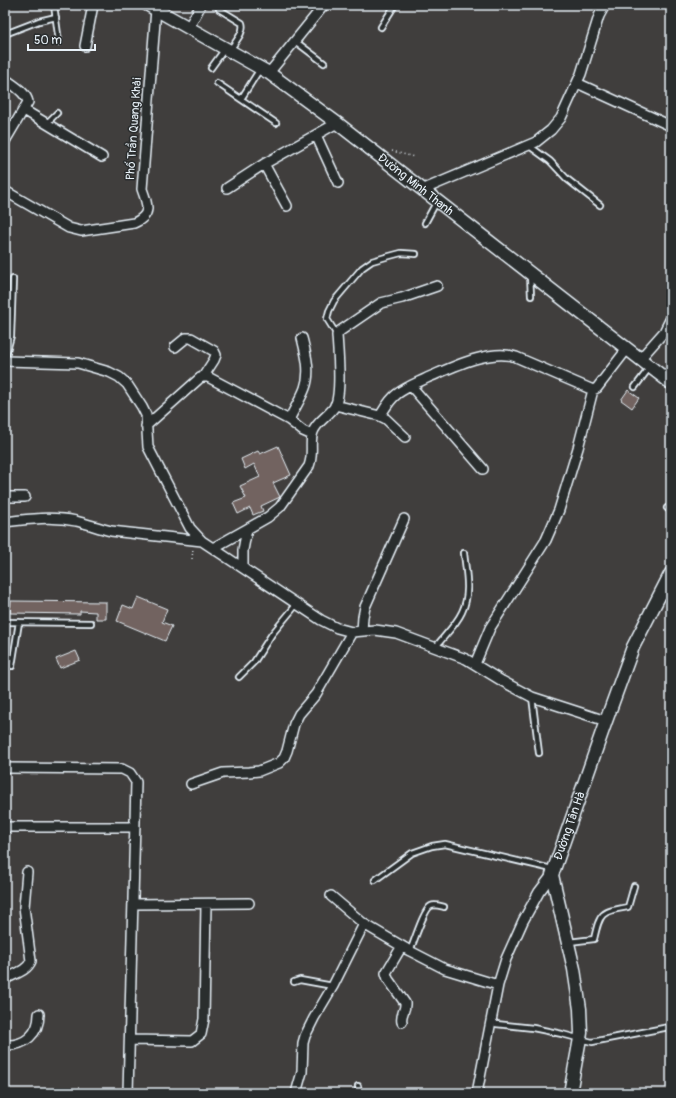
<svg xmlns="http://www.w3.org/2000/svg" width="676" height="1098" viewBox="0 0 676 1098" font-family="Pangolin,sans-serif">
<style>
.building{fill:#726460;stroke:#e8f1f8}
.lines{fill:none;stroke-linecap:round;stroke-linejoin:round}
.lane-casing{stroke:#e8f1f8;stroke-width:8}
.street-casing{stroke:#e8f1f8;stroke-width:12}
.secondary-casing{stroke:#e8f1f8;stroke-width:15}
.path{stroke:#e8f1f8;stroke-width:1.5;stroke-dasharray:1 3;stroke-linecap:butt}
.lane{stroke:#2a2d2e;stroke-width:4.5}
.street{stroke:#2a2d2e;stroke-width:9}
.secondary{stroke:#2a2d2e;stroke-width:12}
.labels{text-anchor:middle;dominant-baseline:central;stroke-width:3;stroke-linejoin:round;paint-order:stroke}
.street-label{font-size:12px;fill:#e8f1f8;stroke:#2a2d2e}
</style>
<rect width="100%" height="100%" fill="#403e3d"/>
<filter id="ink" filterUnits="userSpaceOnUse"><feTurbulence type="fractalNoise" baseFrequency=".025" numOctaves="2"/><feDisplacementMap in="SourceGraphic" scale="8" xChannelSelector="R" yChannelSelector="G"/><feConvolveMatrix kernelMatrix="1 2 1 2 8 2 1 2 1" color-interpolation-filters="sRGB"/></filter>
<g filter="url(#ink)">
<path class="building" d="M628,390L639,398L632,408L621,400Z
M278,446L291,475L273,483L280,497L261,506L263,511L253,515L250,508L238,514L233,503L246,498L240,486L260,477L254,464L245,469L241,459L258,451L260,454Z
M138,597L167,609L162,622L172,626L165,641L117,621L123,605L133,609Z
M11,601L106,602V619H96V612L80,611V614L10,613Z
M76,651L80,660L60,668L56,659Z"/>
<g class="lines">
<defs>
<path id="lane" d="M54,5L59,42
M219,9L242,23C245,32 235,42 230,50
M381,27L395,5
M5,34L39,21L56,17
M295,41L324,63
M211,68L224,50
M217,83L276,123
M241,99L260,69
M46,124L57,113
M528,145L550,161L567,179L600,205
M425,223L437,201
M530,275L531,296
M337,335L327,319L329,311L334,301L362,268L372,261L386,257L401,253L416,254
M5,358L11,336L13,279
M635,387L650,367
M667,508L671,511
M662,594L671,597
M5,622L91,623
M435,648C444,636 456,625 462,612C471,594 466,572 464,553
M12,666L19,622
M239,677L254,662L272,634L297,604
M532,697L539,753
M375,880L412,853L432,846L445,844L552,869
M569,942L594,939C600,912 601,912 628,907L634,886
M410,951C414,942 424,909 431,906C435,904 440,906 444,907
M294,982L300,980L333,986
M492,1019L496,1024L533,1028L562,1034L592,1042L669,1027
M358,1086L359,1093"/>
<path id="street" d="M189,27L201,5
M85,46L93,5
M269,73L324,5
M5,79C13,85 26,92 28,102L5,141
M577,83L671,126
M24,110L102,157
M316,135L338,183
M264,164L287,206
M227,188L264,164L337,123
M422,190L536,142L551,130L561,118L581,74L599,16L605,5
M5,191L69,228L81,231L134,223C152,215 148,205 142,189L156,9
M640,359L664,332L671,318
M5,361L78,363L109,372L119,377L127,384L142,407L146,415L148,447L190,528L202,541L321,620L337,628L352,632L375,630L396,633L466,659L502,681L532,697L606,721
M203,377H208L289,420L303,431L312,435
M411,386L483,469
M335,405L380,416L386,419L405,437
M380,416C385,408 390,399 397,394C406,387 417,383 427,378C451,368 490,348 516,357L593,390L597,388L627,349
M289,420C294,409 301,399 305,388C311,372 306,354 302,338
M146,426L200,378L203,377L214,360L216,355L214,351L191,338H186L175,347
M5,497H25
M5,522C29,519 52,516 76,521C88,524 99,528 111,531L202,541
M213,548L247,529
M243,568V550L247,529L268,517L280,507L309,466C314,453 309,442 313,432C317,421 329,416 335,406C342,393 338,351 337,335L340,331L381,303L402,298L437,286
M362,631L363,617L365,607L404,519
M475,664L490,628L546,540L559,510L578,448L593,390
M5,768L122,769L130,773L136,782L128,1093
M191,784L223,773L249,772L259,771L279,763L284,758L287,751L294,724L299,714L316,694L352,632
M5,827H135
M331,896L364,924L410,951L445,969L498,985
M133,904L249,903
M402,946L386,973L388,979L405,1003C406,1010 400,1015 402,1022
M5,979C14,974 27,971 31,961L24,907L27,872
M130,1040L192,1041L201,1034L204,1019L206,904
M5,1045C25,1046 39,1034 39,1014
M296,1093L302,1072L303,1043L305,1036L314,1018L333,986L364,924
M477,1093L498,985L506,959L523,921L539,892L552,875"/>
<g id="secondary">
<path id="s1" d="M148,5L269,73L337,123L671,383"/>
<path id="s2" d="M570,1093L581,1033L580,1009L574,969L552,875L606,721L633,647L671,573"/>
</g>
</defs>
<use href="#lane" class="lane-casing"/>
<use href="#street" class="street-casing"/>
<use href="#secondary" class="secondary-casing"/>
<path class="path" d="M392,151L414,157
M192,559L193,548"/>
<use href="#lane" class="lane"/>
<use href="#street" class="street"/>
<use href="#secondary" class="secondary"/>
</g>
</g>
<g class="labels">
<g class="street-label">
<text transform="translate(134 129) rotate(-86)">Phố Trần Quang Khải</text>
<text stroke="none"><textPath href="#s1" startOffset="323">Đường Minh Thanh</textPath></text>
<text stroke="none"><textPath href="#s2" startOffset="274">Đường Tân Hà</textPath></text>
</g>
</g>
<rect width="676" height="1098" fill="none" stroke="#2a2d2e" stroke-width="20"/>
<rect x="10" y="10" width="656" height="1078" fill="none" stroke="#e8f1f8" stroke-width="1.5" filter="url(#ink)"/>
<path d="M28 44v6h67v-6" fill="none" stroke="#e8f1f8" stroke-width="2"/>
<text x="34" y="44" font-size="12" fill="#e8f1f8" stroke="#2a2d2e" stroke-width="3" paint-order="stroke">50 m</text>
</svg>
